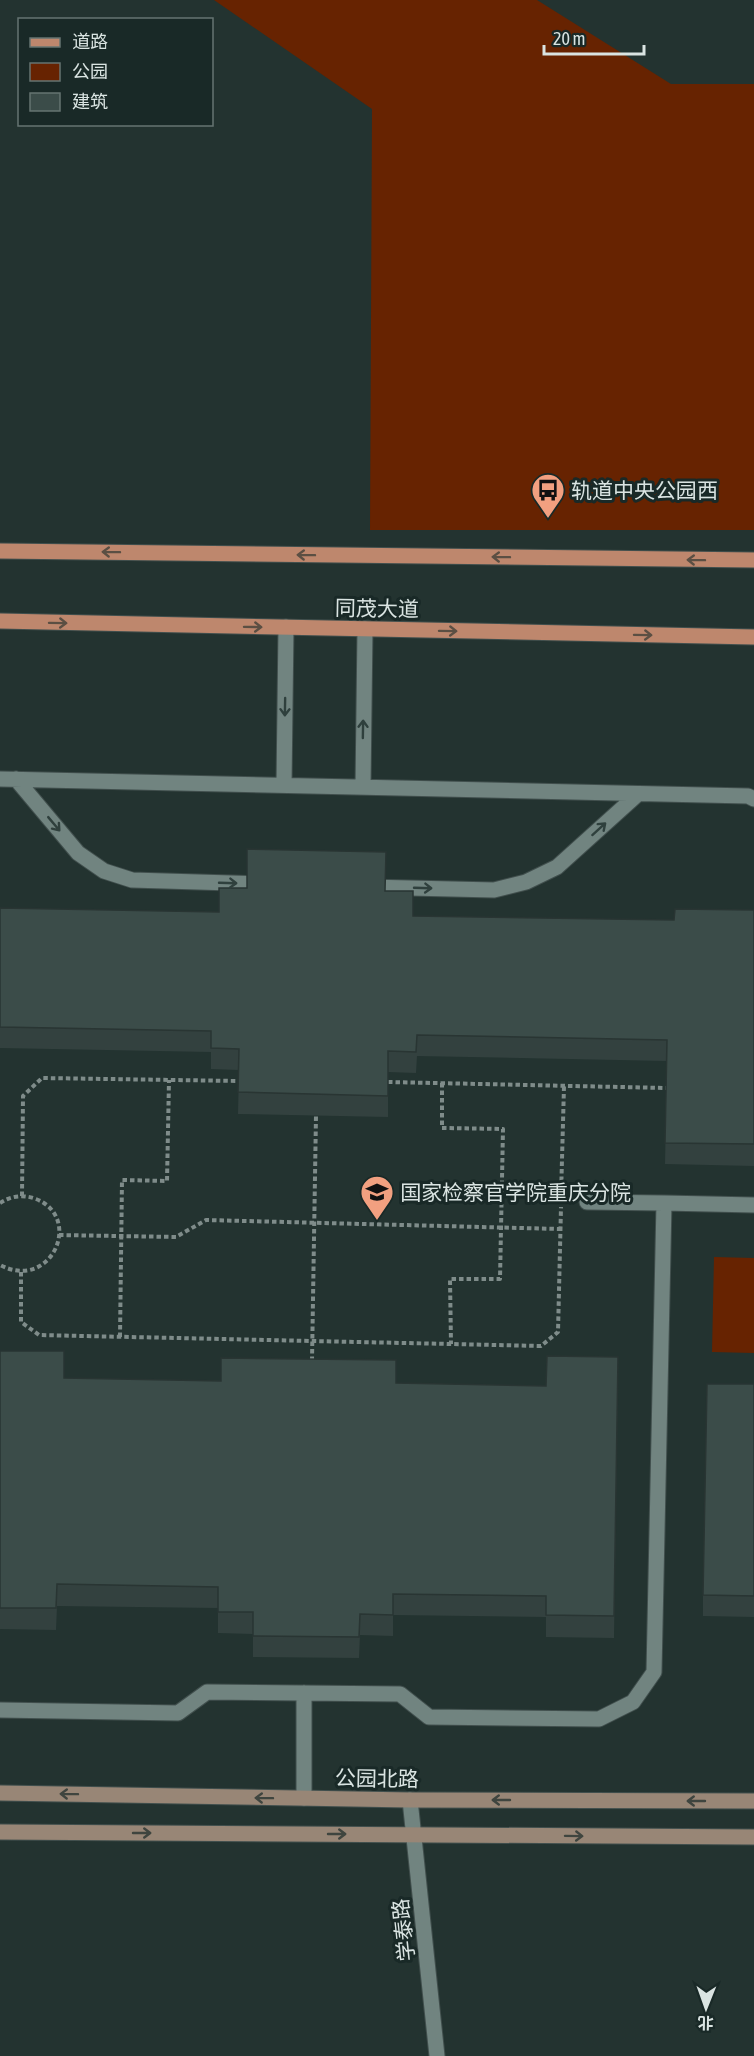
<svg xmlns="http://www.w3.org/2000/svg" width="754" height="2056" viewBox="0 0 754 2056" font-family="'Asap Condensed','Noto Sans SC',sans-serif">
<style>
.green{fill:#672301}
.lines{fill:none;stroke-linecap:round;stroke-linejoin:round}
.lane-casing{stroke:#414f4d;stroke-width:17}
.street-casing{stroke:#414f4d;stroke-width:17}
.secondary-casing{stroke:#414f4d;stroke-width:17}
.primary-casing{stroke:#414f4d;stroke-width:17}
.path{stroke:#7f8c8a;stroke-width:4;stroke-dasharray:4.5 3;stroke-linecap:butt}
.lane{stroke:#718480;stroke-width:15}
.street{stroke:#718480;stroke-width:15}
.secondary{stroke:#988676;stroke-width:15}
.primary{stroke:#be876d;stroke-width:15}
.wall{fill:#33413f}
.building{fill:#3b4c49;stroke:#293533;stroke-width:1.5}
.oneway{stroke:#5b4f43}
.oneway2{stroke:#2f403d}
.oneway3{stroke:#3f453f}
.labels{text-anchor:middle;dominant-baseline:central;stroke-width:6;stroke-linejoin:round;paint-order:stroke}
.poi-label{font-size:21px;fill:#dae4e2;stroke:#192927;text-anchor:start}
.street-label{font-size:21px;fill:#dae4e2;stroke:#192927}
</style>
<rect width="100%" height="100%" fill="#233330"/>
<path class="green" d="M214,0H537L671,84H754V530H370L372,109Z
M714,1257L754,1258V1353L712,1352Z"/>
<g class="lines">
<defs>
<path id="lane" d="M0,779L748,796L754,799
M16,779L78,853L104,871L132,880L265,884
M284,785L286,627
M363,787L365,629
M367,887L494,890L526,882L557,867L638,794
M587,1202L664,1203
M0,1710L178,1713L207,1692L400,1694L429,1717L599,1719L633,1702L654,1672L664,1203L754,1205
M304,1798V1693"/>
<path id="street" d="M410,1800L437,2056"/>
<path id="secondary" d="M0,1793L410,1800L754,1801
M0,1832L754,1837"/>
<path id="primary" d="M0,551L754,560
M0,621L754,637"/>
</defs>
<use href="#lane" class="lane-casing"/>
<use href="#street" class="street-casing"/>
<use href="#secondary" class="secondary-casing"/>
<use href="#primary" class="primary-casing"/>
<path class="path" d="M388,1082L666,1088
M442,1083V1128L503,1129L500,1279H450L451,1344
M22,1196L23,1096L42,1078L239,1081
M561,1196L564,1086
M0,1203C11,1196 23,1194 36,1199C84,1218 51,1292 0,1265
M59,1235L176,1237L206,1220L560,1229
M21,1272V1322L39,1335L541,1346L558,1332L561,1207
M120,1337L122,1180L167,1181L169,1080
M312,1361L316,1115"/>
<use href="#lane" class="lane"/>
<use href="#street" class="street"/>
<use href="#secondary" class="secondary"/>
<use href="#primary" class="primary"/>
</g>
<path class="wall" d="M386,891L413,916L674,920L754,910V1166L665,1164L667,1061L417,1056L416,1073L388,1072V1117L238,1114L239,1070L211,1069V1052L0,1048V908L219,912Z
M0,1351L64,1378L546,1386L618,1357L614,1638L546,1637V1617L393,1615V1636L360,1635L359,1658L253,1657V1634L218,1633V1608L57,1606L56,1630L0,1629Z
M754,1384V1617L703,1616V1595Z"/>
<path class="building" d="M247,849L386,852L385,891H413V916L674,920L675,909L754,910V1144L665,1143L667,1040L417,1035L416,1052L388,1051V1096L238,1092L239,1049L211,1048V1031L0,1027V908L219,912V888H247Z
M0,1351H64V1378L221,1381V1358L396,1360V1383L546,1386L547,1356L618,1357L614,1616L546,1615V1596L393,1594V1615L360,1614L359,1637L253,1636V1612H218V1587L57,1584L56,1608H0Z
M707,1384H754V1596L703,1595Z"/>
<defs><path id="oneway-shaft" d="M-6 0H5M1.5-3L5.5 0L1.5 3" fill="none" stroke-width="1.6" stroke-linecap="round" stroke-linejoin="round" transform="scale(1.5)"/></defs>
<g class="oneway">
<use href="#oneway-shaft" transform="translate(111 552) rotate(-179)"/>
<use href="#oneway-shaft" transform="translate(306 555) rotate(-179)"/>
<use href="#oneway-shaft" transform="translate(501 557) rotate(-179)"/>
<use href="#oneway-shaft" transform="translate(696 560) rotate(-179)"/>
<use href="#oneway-shaft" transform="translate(58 623) rotate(1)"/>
<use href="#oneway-shaft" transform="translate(253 627) rotate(1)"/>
<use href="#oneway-shaft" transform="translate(448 631) rotate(1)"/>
<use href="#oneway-shaft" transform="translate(643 635) rotate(1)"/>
</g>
<g class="oneway2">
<use href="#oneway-shaft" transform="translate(285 707) rotate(91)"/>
<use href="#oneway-shaft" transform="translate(363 729) rotate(-89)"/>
<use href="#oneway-shaft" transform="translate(54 824) rotate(50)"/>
<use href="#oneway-shaft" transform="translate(599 829) rotate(-42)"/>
<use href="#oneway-shaft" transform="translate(228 883) rotate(2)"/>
<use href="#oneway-shaft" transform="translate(423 888) rotate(2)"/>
</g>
<g class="oneway3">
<use href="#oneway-shaft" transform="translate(69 1794) rotate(-179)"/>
<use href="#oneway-shaft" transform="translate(264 1798) rotate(-179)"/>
<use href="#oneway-shaft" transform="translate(501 1800) rotate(-180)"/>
<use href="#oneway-shaft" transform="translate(696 1801) rotate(-180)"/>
<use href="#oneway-shaft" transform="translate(142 1833)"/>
<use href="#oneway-shaft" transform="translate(337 1834)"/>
<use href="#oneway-shaft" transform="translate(574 1836) rotate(1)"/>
</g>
<defs>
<symbol id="bus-pin" viewBox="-11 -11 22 30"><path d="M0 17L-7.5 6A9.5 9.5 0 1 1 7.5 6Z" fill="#f2a080" stroke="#192927"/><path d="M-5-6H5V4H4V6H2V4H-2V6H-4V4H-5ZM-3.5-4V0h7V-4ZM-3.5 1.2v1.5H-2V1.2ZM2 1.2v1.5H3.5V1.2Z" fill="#111"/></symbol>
<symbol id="university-pin" viewBox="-11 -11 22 30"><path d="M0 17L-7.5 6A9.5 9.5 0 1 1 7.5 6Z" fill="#f2a080" stroke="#192927"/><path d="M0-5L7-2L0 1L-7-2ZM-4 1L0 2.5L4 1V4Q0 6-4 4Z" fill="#111"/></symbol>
</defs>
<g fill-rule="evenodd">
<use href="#bus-pin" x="529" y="471" width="38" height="52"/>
<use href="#university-pin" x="358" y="1173" width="38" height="52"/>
</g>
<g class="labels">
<g class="poi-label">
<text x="571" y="490">轨道中央公园西</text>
<text x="400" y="1192">国家检察官学院重庆分院</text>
</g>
<g class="street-label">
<text transform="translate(377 608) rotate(1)">同茂大道</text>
<text transform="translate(377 1778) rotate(1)">公园北路</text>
<text transform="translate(403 1930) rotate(-96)">学泰路</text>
</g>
</g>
<rect x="18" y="18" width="195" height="108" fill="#192927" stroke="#667472" stroke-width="1.5"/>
<rect x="30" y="38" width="30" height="9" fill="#be876d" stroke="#667472" stroke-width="1.5"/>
<text x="72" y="48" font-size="18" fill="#dae4e2">道路</text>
<rect x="30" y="63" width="30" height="18" fill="#672301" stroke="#667472" stroke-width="1.5"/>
<text x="72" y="78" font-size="18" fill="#dae4e2">公园</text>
<rect x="30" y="93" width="30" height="18" fill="#3b4c49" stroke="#667472" stroke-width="1.5"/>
<text x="72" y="108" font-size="18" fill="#dae4e2">建筑</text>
<g transform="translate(706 2008) rotate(181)" stroke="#192927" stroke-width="4.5" paint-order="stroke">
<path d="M0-4.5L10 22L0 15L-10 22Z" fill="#dae4e2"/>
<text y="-9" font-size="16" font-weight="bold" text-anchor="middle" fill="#dae4e2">北</text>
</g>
<path d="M544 45v9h100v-9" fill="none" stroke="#dae4e2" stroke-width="3"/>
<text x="553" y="45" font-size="18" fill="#dae4e2" stroke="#192927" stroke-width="4.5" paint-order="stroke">20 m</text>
</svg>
